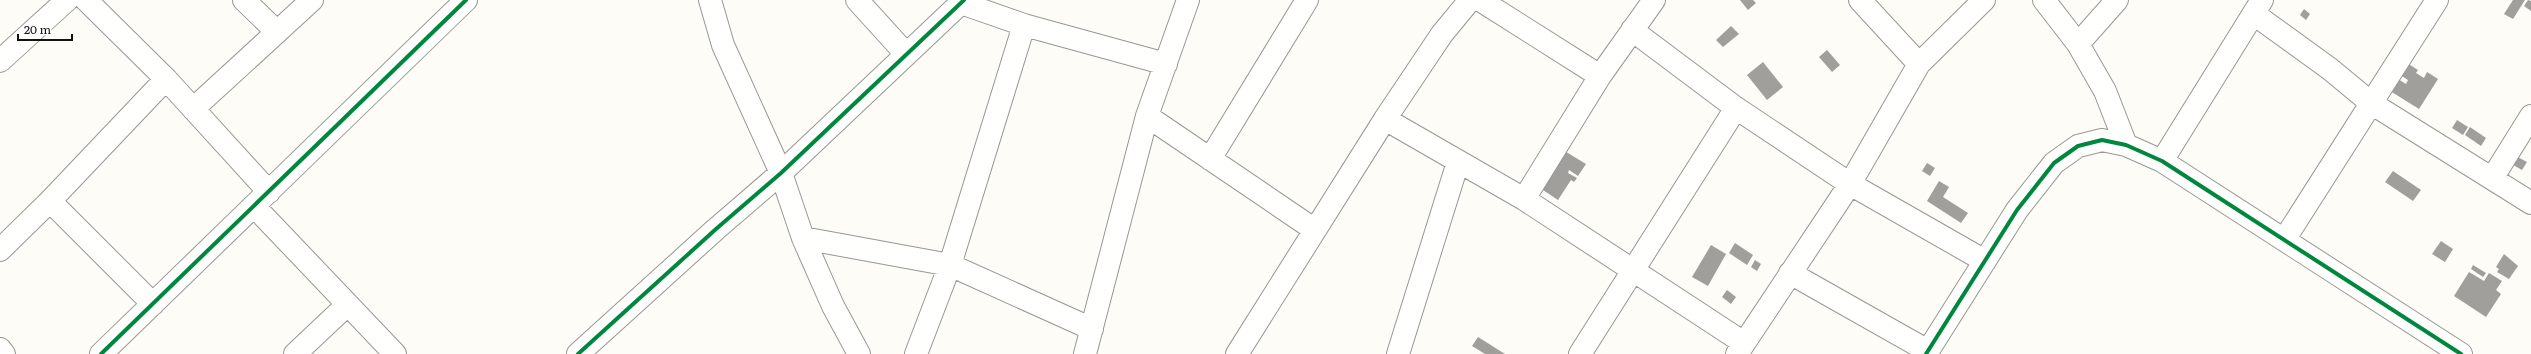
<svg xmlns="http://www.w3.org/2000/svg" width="2531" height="354" viewBox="0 0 2531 354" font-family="Literata,serif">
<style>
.building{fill:#a19f9c}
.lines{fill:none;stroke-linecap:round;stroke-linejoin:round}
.minor-casing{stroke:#979795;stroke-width:24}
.minor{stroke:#fffffe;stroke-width:22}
.cycleway-casing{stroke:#fff;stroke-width:6}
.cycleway{stroke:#00873e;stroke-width:4}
</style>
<rect width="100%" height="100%" fill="#fdfcf7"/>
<path class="building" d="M1740,0H1753L1756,3L1748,10Z
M2513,0H2525L2513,19L2504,14Z
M2528,0L2531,1V11L2524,6Z
M2304,9L2310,14L2306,20L2300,15Z
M1731,26L1739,34L1723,47L1716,40Z
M1827,50L1840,65L1832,72L1819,57Z
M2404,61L2418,70L2416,73L2424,78L2427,72L2438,79L2419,109L2387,89L2395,77L2406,84L2408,80L2397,73Z
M1763,62L1783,87L1767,100L1747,75Z
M2457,120L2468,127L2463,135L2452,128Z
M2470,127L2486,138L2481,146L2465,135Z
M1563,150L1586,164L1578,176L1569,170L1568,173L1577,178L1574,182L1571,180L1558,200L1540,188Z
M2512,154L2527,162L2522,170L2508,162Z
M1927,163L1935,168L1930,176L1922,171Z
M2393,171L2421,190L2413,201L2385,182Z
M1939,181L1949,187L1943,197L1968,213L1961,223L1927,201Z
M2441,241L2453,249L2445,262L2432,254Z
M1735,243L1753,255L1747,265L1729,253Z
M1711,245L1726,254L1708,286L1692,277Z
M2504,254L2518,266L2509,279L2497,272L2499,269L2496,267Z
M1755,260L1761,264L1757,271L1751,267Z
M2473,265L2486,273L2483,277L2471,269Z
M2469,272L2484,281L2489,273L2502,281L2496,290L2501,294L2486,317L2454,296Z
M1727,290L1736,297L1731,304L1722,297Z
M1478,337L1505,354H1485L1472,346Z"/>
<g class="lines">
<defs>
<path id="minor" d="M86,0L166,79L269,192
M244,0L277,32
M710,0L723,45L781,173L803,238L833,306L859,354
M857,0L906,54
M1480,0L1600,76
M1860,0L1919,64
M2044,0L2078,44L2105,91L2126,145
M961,3L1024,25L1166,64
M2254,14L2330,69L2371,103L2531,203
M1632,30L1736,108L1850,184L1985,261
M2078,44L2117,0
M0,61L67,0
M193,109L312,0
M1147,116L1315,230
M1385,119L1524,199L1744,343
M1210,159L1307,0
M2162,161L2262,0
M2493,177L2531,116
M1524,199L1600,76L1654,0
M50,201L153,304
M254,206L395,354
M803,238L950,265L1092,329
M2284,240L2437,0
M0,250L50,201L166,79
M1790,273L1928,351
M0,349L4,354
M101,354L466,0
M295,354L347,305
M578,354L716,229L781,173L964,0
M916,354L950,265L1024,25
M1085,354L1147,116L1188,0
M1237,354L1385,119L1442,34L1470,0
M1398,354L1458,162
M1580,354L1736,108
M1737,354L1850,184L1919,64L1984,0
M1926,354L2017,210L2054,163L2078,146L2102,140L2126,145L2162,161L2461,354"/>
</defs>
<use href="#minor" class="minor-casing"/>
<use href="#minor" class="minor"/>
<defs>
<path id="cycleway" d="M101,354L466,0
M578,354L716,229L781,173L964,0
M1926,354L2017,210L2054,163L2078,146L2102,140L2126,145L2162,161L2461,354"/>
</defs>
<use href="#cycleway" class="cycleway-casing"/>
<use href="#cycleway" class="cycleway"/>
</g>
<path d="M18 34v6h54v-6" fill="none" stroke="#111111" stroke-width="2"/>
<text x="24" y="34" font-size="12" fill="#111111" stroke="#ffffff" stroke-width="3" paint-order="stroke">20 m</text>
</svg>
